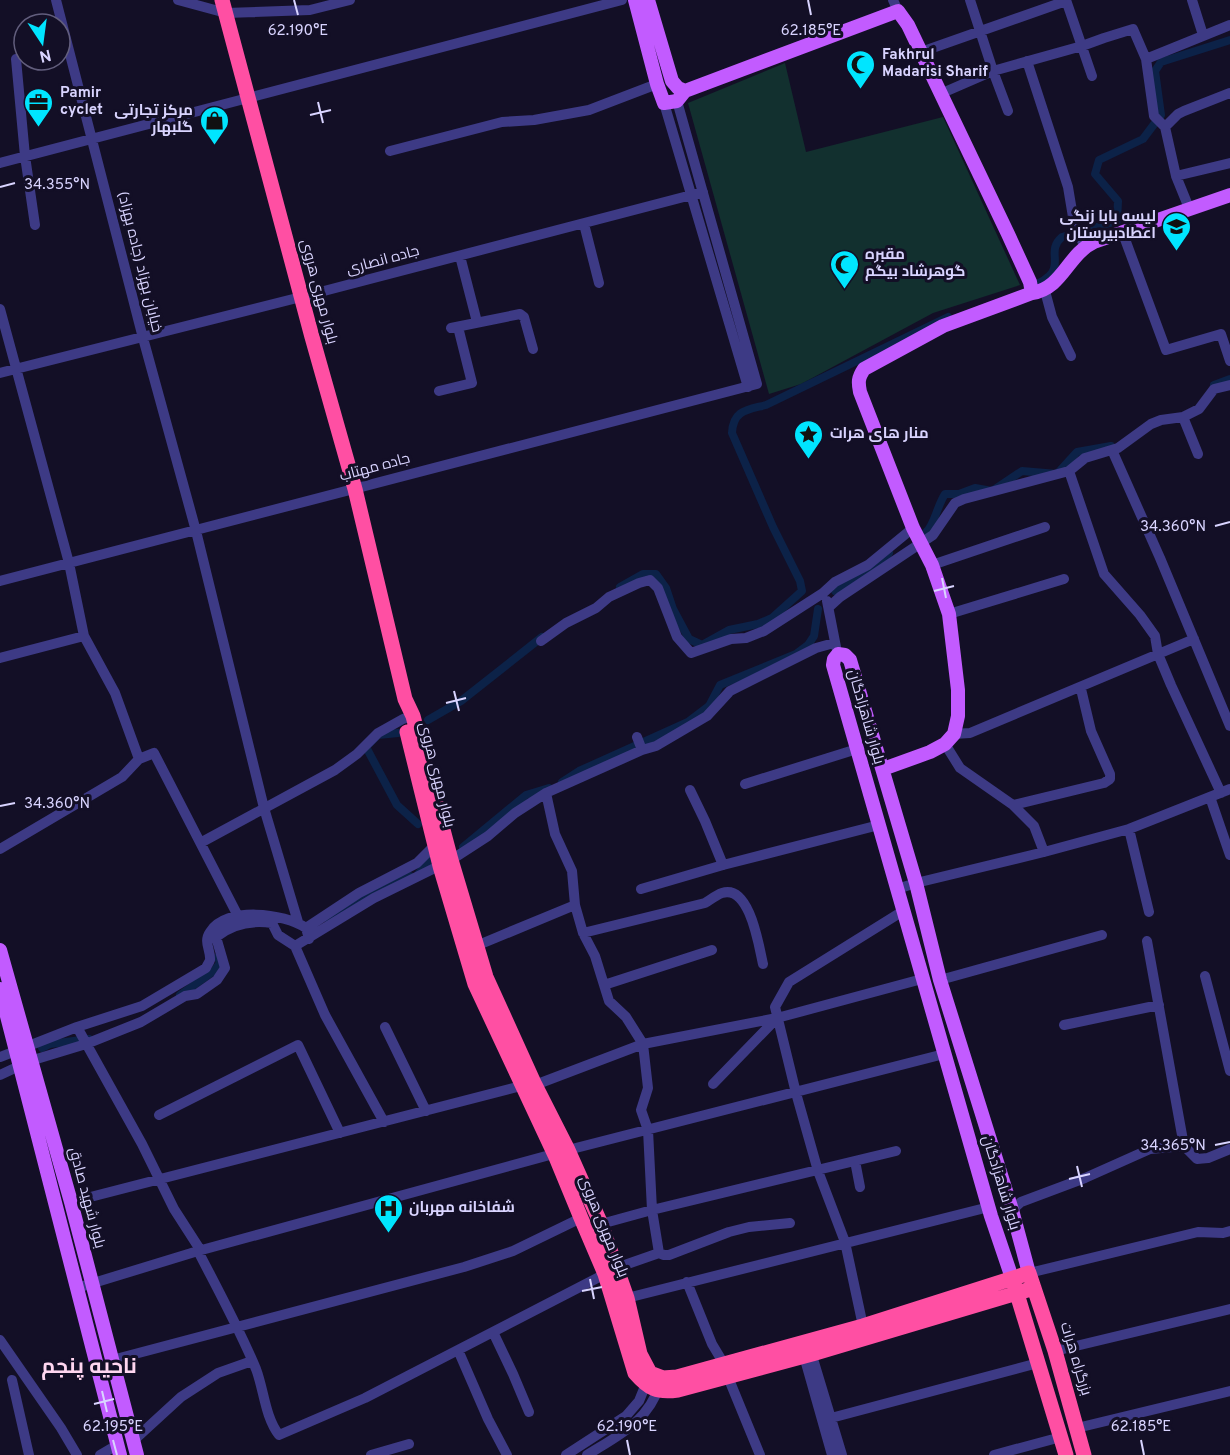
<svg xmlns="http://www.w3.org/2000/svg" width="1230" height="1455" viewBox="0 0 1230 1455" font-family="Overpass,Cairo,sans-serif">
<style>
.green{fill:#12302f}
.lines{fill:none;stroke-linecap:round;stroke-linejoin:round}
.canal{stroke:#0c2248;stroke-width:8}
.minor{stroke:#3d3a85;stroke-width:10}
.major{stroke:#c25bff;stroke-width:14}
.highway{stroke:#ff4fa3;stroke-width:15}
.ticks{fill:none;stroke:#d9d4ff;stroke-width:2}
.labels{text-anchor:middle;dominant-baseline:central;stroke-width:6;stroke-linejoin:round;paint-order:stroke}
.poi-label{font-size:15px;font-weight:bold;fill:#d9d4ff;stroke:#130f26;text-anchor:start}
.street-label{font-size:15px;fill:#d9d4ff;stroke:#130f26}
.district-label{font-size:21px;font-weight:bold;fill:#ffd6f0;stroke:#130f26}
.ticks-label{font-size:15px;text-anchor:middle;fill:#d9d4ff;stroke:#130f26;stroke-width:6;stroke-linejoin:round;paint-order:stroke}
</style>
<rect width="100%" height="100%" fill="#130f26"/>
<path class="green" d="M785,63L806,152L943,117L1020,285L933,313L801,384L769,394L688,103Z"/>
<g class="lines">
<path class="canal" d="M1030,287C1074,270 1042,254 1062,237L1117,221L1118,201L1095,174L1099,160L1143,139L1161,115L1155,71L1161,62L1230,40
M1214,385L1230,379
M926,532C934,526 937,506 945,494H959L975,488L992,491L1022,471L1057,474L1077,452L1111,446
M620,587L643,574H656L666,588L673,609L689,639L702,645L729,630L758,624L772,618L802,591L800,581L773,527L732,433C733,410 747,410 766,405L948,317
M835,591L878,567L889,553
M428,720L461,701L542,637
M398,733L378,735L366,747L397,805L418,824
M562,782L579,771L688,722L709,706L720,685L796,654L808,645L814,636L818,609
M463,847L526,795L549,788
M419,873L430,860
M329,920C354,902 381,885 410,876
M180,995L214,971L220,963L218,957
M42,1048L50,1044L89,1039"/>
<path class="minor" d="M56,0L143,338L196,531L264,808L298,922
M178,0L226,13L310,10L350,0
M893,0L898,11
M970,0L993,71L1008,111
M1066,0L1092,76
M1192,0L1203,35
M921,52L1066,1
M16,59L25,156L35,225
M1146,59L1230,25
M1027,61L1068,187L1075,229L1085,246
M940,94L993,71L1082,46L1104,38L1133,29L1146,59L1154,116L1165,127L1176,176L1189,208
M664,103L748,387
M1165,127L1178,114L1184,111L1230,93V94
M390,151L502,122L534,120L589,110L657,84
M0,163L622,0
M1176,176L1230,163
M584,224L599,283
M1122,231L1166,350L1221,334L1230,361
M460,256L477,322
M1045,291L1052,317L1071,356
M0,309L69,563L84,636L115,693L139,759L122,777L0,849
M451,328L520,314L524,317L533,349
M0,373L301,297L703,192
M439,391L472,383L458,327
M1183,417L1198,454
M1112,450L1160,558L1230,726
M1069,471L1104,574L1140,615L1155,636L1158,654L1171,685L1221,793
M932,565L1045,527
M0,581L757,384L677,101
M827,601L836,647
M829,607L840,597L933,535L955,503L964,499L1069,471L1085,458L1118,448L1151,424L1161,420L1183,417L1199,409L1214,389L1230,385
M949,614L1064,579
M541,641L566,623L596,608L609,597L639,583L650,580L658,588L677,637L691,653L731,639L746,638L764,631L823,593L835,582L868,565L913,528
M0,658L84,636
M954,734L970,733L1194,639
M637,737L642,750
M945,744L960,768L1013,805L1034,826L1044,852
M139,759L154,753L238,916
M745,784L857,749
M690,790L705,821L723,865
M546,793L555,834L572,871L575,905L583,933L595,956L609,1001L626,1017L643,1044L648,1088L641,1110L648,1130L652,1210L659,1253L664,1255H669L729,1232L749,1227L790,1223
M1210,797L1230,855
M1013,805L1104,783L1110,779V774L1091,731L1081,689
M1129,829L1149,912
M202,842L335,770L357,754L378,733L403,719L413,716
M641,889L723,865L879,825
M897,889L916,883L1044,852L1129,829L1230,789
M306,928L359,893L417,863L435,845
M583,933L705,903C710,900 716,895 722,893C750,884 759,947 763,964
M1147,941L1184,1146L1197,1159L1208,1158L1230,1149
M295,946L325,1015L384,1122
M476,946L575,905
M1205,976L1230,1071
M940,980L1102,935
M604,985L712,950
M1064,1025L1159,1005
M77,1027L142,1144L174,1209L201,1251
M385,1027L426,1111
M0,1057L77,1027L142,1006L206,968C207,965 209,963 210,960C211,950 203,942 210,932C226,906 284,913 306,928L309,939
M0,1075L30,1061L86,1044L141,1022L185,996L197,994L217,980L225,968L216,937C232,924 251,920 272,923L278,935L295,946L374,898L451,860L488,836L515,813L546,793L642,750L656,746L707,716L730,691L816,648L834,643
M713,1084L777,1018
M535,1085L643,1044L777,1018L922,979
M159,1115L298,1045L340,1133
M855,1161L860,1187
M71,1202L521,1086
M1012,1210L1021,1202L1085,1178L1150,1149L1184,1146
M601,1224L652,1210L896,1151
M198,1251C218,1290 239,1328 256,1369C264,1390 265,1417 279,1435L365,1398L605,1274
M616,1268L659,1253
M1029,1273L1198,1232L1223,1233L1230,1231
M687,1282L712,1344L724,1364
M77,1288L198,1251L568,1150L944,1054
M627,1298L989,1207
M863,1326L845,1242L818,1171L796,1093L775,1007L789,982L903,911
M493,1332L513,1374L529,1412
M0,1340L61,1428L77,1455
M802,1349L832,1455
M810,1349L842,1455
M458,1350L488,1419L507,1455
M1055,1351L1230,1309
M112,1360L464,1267L513,1251L581,1218
M728,1377L760,1455
M12,1380L29,1455
M831,1418L1038,1363
M1077,1428L1230,1391
M133,1441L181,1397L218,1373L252,1361
M100,1455L117,1445
M371,1455L409,1444
M566,1455L626,1416L639,1401L648,1379
M587,1455C619,1435 648,1422 660,1384
M994,1455L1061,1437"/>
<path class="major" d="M635,0L657,84L664,103L677,101L685,91
M648,0L672,81L678,88L685,91
M685,91L898,11L908,25L1008,234L1030,282L1032,293
M883,769L930,752L945,744L954,734L958,716V690L949,614L932,565L913,528L860,392C858,382 858,378 864,369L943,326L1032,293C1063,288 1067,255 1094,242L1230,195
M0,950L71,1202L137,1455
M0,989L120,1455
M1012,1278L991,1216L833,665L834,659L838,654L845,655L850,660L916,883L940,980L1012,1210L1029,1273"/>
<path class="highway" d="M222,0L312,337L355,489L405,699L413,716L451,860L486,977L535,1085L568,1150L601,1224L627,1298L640,1354L650,1373L663,1378L677,1377L863,1326L1029,1273L1055,1351L1084,1455
M407,732L440,866L475,984L555,1155L581,1218L605,1274L635,1373C649,1389 657,1393 678,1390L812,1354L1034,1288
M1014,1284L1066,1455"/>
</g>
<path class="ticks" d="M294,0L298,15M808,0L811,15M318,102L323,123M310,115L331,110M0,187L15,183M1215,526L1230,522M942,578L946,598M934,591L954,586M454,691L459,711M446,703L466,698M0,806L15,803M1215,1145L1230,1142M1077,1166L1082,1187M1069,1179L1090,1174M590,1279L594,1299M582,1291L602,1287M102,1391L107,1412M94,1404L114,1399M113,1440L117,1455M627,1440L630,1455M1141,1440L1144,1455"/>
<defs>
<symbol id="mosque-pin" viewBox="-11 -11 22 30"><path d="M0 17L-7.5 6A9.5 9.5 0 1 1 7.5 6Z" fill="#00e5ff" stroke="#130f26"/><path d="M3.5-4.9A6 6 0 1 0 3.5 4.9A5 5 0 1 1 3.5-4.9Z" fill="#111"/></symbol>
<symbol id="office-pin" viewBox="-11 -11 22 30"><path d="M0 17L-7.5 6A9.5 9.5 0 1 1 7.5 6Z" fill="#00e5ff" stroke="#130f26"/><path d="M-6-3h4V-5.5h4V-3h4V5H-6ZM-1-4.5V-3h2v-1.5ZM-6 0V1H6V0Z" fill="#111"/></symbol>
<symbol id="shop-pin" viewBox="-11 -11 22 30"><path d="M0 17L-7.5 6A9.5 9.5 0 1 1 7.5 6Z" fill="#00e5ff" stroke="#130f26"/><path d="M-5-2.5h2.3a2.7 3.5 0 0 1 5.4 0H5L5.5 6h-11ZM-1.5-2.5h3a1.5 2.3 0 0 0-3 0Z" fill="#111"/></symbol>
<symbol id="school-pin" viewBox="-11 -11 22 30"><path d="M0 17L-7.5 6A9.5 9.5 0 1 1 7.5 6Z" fill="#00e5ff" stroke="#130f26"/><path d="M0-5L7-2L0 1L-7-2ZM-4 1L0 2.5L4 1V4Q0 6-4 4Z" fill="#111"/></symbol>
<symbol id="sight-pin" viewBox="-11 -11 22 30"><path d="M0 17L-7.5 6A9.5 9.5 0 1 1 7.5 6Z" fill="#00e5ff" stroke="#130f26"/><path d="M0-6L1.8-2.2L6-1.7L2.9 1.2L3.7 5.4L0 3.3L-3.7 5.4L-2.9 1.2L-6-1.7L-1.8-2.2Z" fill="#111"/></symbol>
<symbol id="hospital-pin" viewBox="-11 -11 22 30"><path d="M0 17L-7.5 6A9.5 9.5 0 1 1 7.5 6Z" fill="#00e5ff" stroke="#130f26"/><path d="M-5-5h3v3.5h4V-5h3V5h-3V1.5h-4V5h-3Z" fill="#111"/></symbol>
</defs>
<g fill-rule="evenodd">
<use href="#mosque-pin" x="844" y="48" width="33" height="45"/>
<use href="#office-pin" x="22" y="86" width="33" height="45"/>
<use href="#shop-pin" x="198" y="104" width="33" height="45"/>
<use href="#school-pin" x="1160" y="210" width="33" height="45"/>
<use href="#mosque-pin" x="828" y="248" width="33" height="45"/>
<use href="#sight-pin" x="792" y="418" width="33" height="45"/>
<use href="#hospital-pin" x="372" y="1192" width="33" height="45"/>
</g>
<g class="labels">
<g class="poi-label">
<text x="882" y="55">Fakhrul<tspan x="882" dy="17">Madarisi Sharif</tspan></text>
<text x="60" y="93">Pamir<tspan x="60" dy="17">cyclet</tspan></text>
<text x="193" y="111" text-anchor="end">مرکز تجارتی<tspan x="193" dy="17">گلبهار</tspan></text>
<text x="1156" y="217" text-anchor="end">لیسه بابا زنگی<tspan x="1156" dy="17">اعطادبیرستان</tspan></text>
<text x="865" y="255">مقبره<tspan x="865" dy="17">گوهرشاد بیگم</tspan></text>
<text x="830" y="434">منار های هرات</text>
<text x="409" y="1208">شفاخانه مهربان</text>
</g>
<g class="street-label">
<text transform="translate(383 261) rotate(-15)">جاده انصاری</text>
<text transform="translate(139 262) rotate(76)">خیابان بهزاد (جاده بهزاد)</text>
<text transform="translate(318 292) rotate(75)">بلوار مهری هروی</text>
<text transform="translate(375 468) rotate(-15)">جاده مهتاب</text>
<text transform="translate(865 717) rotate(74)">بلوار شاهزادگان</text>
<text transform="translate(436 775) rotate(76)">بلوار مهری هروی</text>
<text transform="translate(1000 1183) rotate(73)">بلوار شاهزادگان</text>
<text transform="translate(86 1198) rotate(75)">بلوار شهید صادق</text>
<text transform="translate(603 1227) rotate(68)">بلوار مهری هروی</text>
<text transform="translate(1075 1359) rotate(73)">بزرگراه هرات</text>
</g>
<g class="district-label">
<text x="89" y="1367">ناحیه پنجم</text>
</g>
</g>
<g class="ticks-label">
<text x="298" y="35">62.190°E</text>
<text x="811" y="35">62.185°E</text>
<text x="57" y="189">34.355°N</text>
<text x="1173" y="531">34.360°N</text>
<text x="57" y="808">34.360°N</text>
<text x="1173" y="1150">34.365°N</text>
<text x="113" y="1431">62.195°E</text>
<text x="627" y="1431">62.190°E</text>
<text x="1141" y="1431">62.185°E</text>
</g>
<g transform="translate(42 42) rotate(167)"><circle r="28" fill="#130f26" stroke="#625e7d" stroke-width="1.5"/>
<path d="M0-4.5L10 22L0 15L-10 22Z" fill="#00e5ff"/>
<text y="-9" font-size="16" font-weight="bold" text-anchor="middle" fill="#d9d4ff">N</text>
</g>
</svg>
